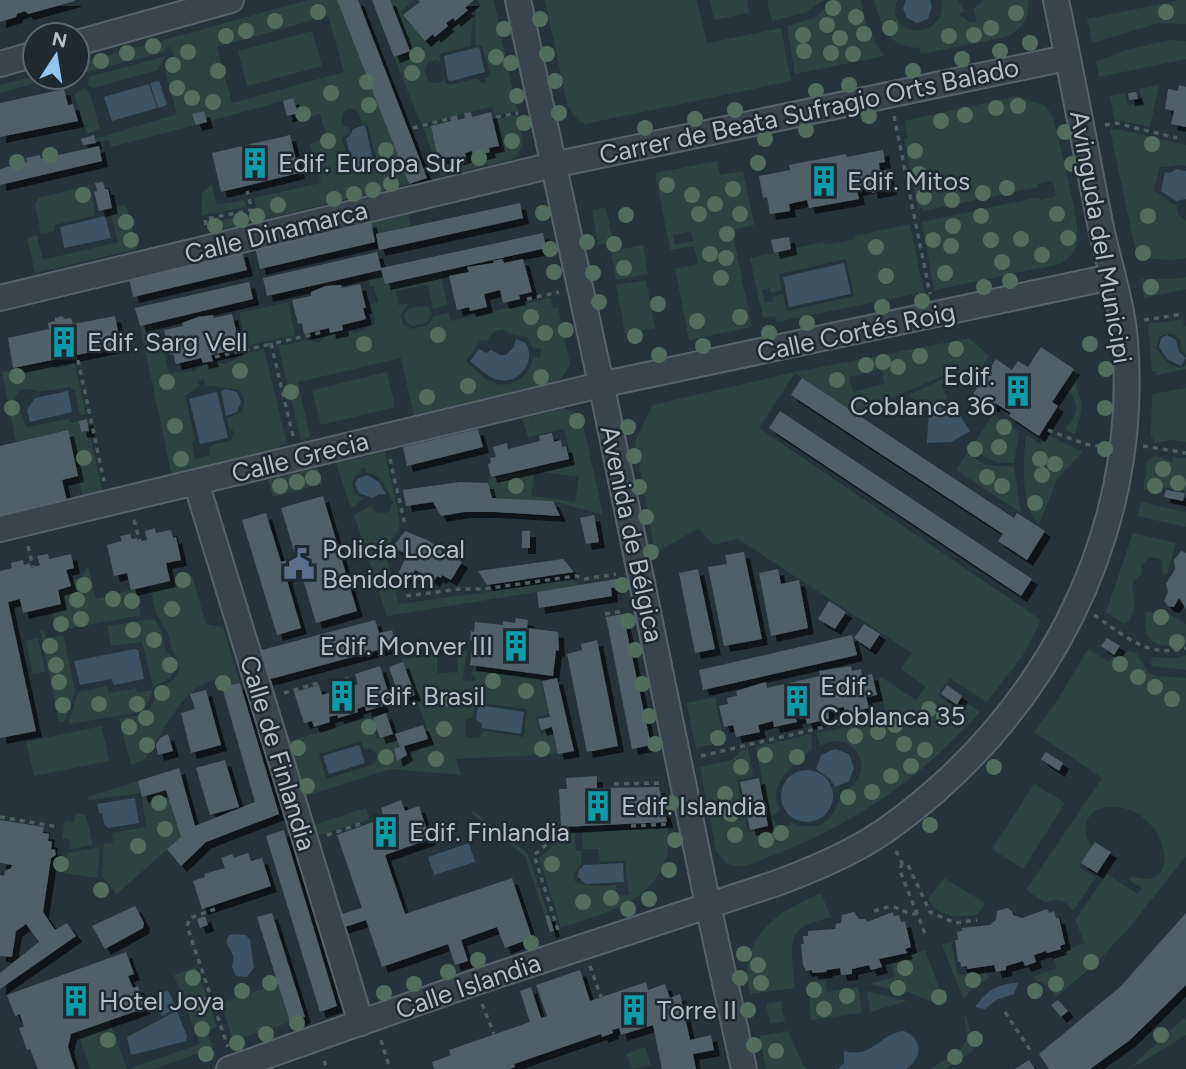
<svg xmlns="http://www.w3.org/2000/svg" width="1186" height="1069" viewBox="0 0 1186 1069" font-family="Figtree,sans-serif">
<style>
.green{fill:#2e433f;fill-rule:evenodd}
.water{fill:#3d5363}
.building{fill:#515f69;filter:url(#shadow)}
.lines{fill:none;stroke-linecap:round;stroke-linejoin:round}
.minor-casing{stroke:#58626a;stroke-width:28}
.path{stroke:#4d5f5f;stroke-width:3.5;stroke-dasharray:5 5;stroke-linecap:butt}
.minor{stroke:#3a444c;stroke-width:24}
.tree{fill:#526c5d}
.labels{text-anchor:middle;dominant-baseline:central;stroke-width:5;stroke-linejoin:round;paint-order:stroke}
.street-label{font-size:26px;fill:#b5bfc7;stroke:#1f2931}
.poi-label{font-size:26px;fill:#b5bfc7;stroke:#1f2931;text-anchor:start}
</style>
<defs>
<filter id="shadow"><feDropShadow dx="6" dy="6" stdDeviation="0" flood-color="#0009"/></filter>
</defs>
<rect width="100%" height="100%" fill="#26333b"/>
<path class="green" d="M308,0H337L409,184L210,232L208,223L257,213L254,198L321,183L310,144L327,138L320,114L300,119L293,98L207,122L203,111L192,114L196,125L111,147L109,140L96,143L95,139L177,114L165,72L168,61L175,59L171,47L165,48V52L87,72L84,70H79L77,64ZM328,16L344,72L232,103L217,47ZM348,109C358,108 360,115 362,124L367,123L377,162L374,166L355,171L350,168L342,138L350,133V128L343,125L341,120L343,112Z
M390,0H414L400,12L431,47L473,11L471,46L442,53L439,56L441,62L436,60L429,62L424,70L429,82L439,83L445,78L446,83L450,85L477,78L481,83L486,82L485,78L488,77L490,73L482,46L475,45L476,10L481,5L477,0H494L517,111L494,115L492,107L421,124L394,57L410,51Z
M545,0H697L707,43L781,28L791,81L585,124L578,120L568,107Z
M710,0H747L749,13L714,20Z
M767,0H824L804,13L772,21Z
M837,0H861L867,29L884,56L795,74L787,26L813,18Z
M874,0H897C884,39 948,42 941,0H958L965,11L960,14L961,17H964L969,22H977L973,9L984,0H1028C1030,19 1022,30 1005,37L921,54L919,48C887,47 882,27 874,0Z
M1180,0H1186V24L1159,23L1092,43L1087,19Z
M312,31L322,66L247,86L238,51Z
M1169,40L1186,41V59L1099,77L1096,62L1126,50Z
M166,56L158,70L93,88L88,85L89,77Z
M35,76L55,77L0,93V85Z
M1159,85L1150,127L1115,120L1109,96L1125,93L1128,105L1142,103L1140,89Z
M85,89L90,94L100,129L87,134L74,94Z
M1017,96L1046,106L1054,119C1059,144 1081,223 1077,243C1074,254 1069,258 1060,264L934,290L922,222L1039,197L1041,200L1056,196L1052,181L1037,184L1038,187L923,211L922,207L918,208L904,139L908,138L904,121Z
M518,115L523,144L517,155L510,160L441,176L423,128L431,126L438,159L449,157L450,161L501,150L495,119Z
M1117,129L1186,145V166C1177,163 1169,168 1160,167L1154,191C1163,195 1167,203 1177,205L1178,214L1186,221V258L1170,260L1137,257L1110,130Z
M717,161L720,175L743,171L754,225L732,230L752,327L689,340L675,269L698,264L694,246L670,250L655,173ZM691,231L693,241L675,245L673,235Z
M89,185L96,215L55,225V231L41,234L35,204L39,198Z
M212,185L217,205L244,200L246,207L202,216V193Z
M126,205L137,249L35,273L27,238L37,235L43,260L118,242L111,216L112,208Z
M606,207L613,242L598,245L592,210Z
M408,211L411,226L374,235L371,221Z
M910,224L924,292L777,322L776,316L763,318L750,258L824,242L825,245L855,239V236ZM846,259L854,296L787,311L783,294L772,297L773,301L765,303L762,290L770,288L771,293L782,290L779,274Z
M643,245L648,274L616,280L611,251Z
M381,270L385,284L441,272L447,305L433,309L428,285L396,291L398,305L408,304L401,314L403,324L412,329L428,325L434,316L449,313L451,321L550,298L553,308L558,307L570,364L560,381L414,417L401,358L298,382L310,437L301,440L278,345L292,344L303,340L319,342L331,334L344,331L356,333L375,324L371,304L378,302L374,286L370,287L367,273ZM502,329L513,335L526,337L533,348L541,349L540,358L533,357C531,376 511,391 492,382C482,378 473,367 466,361L481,340H488L492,333Z
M1186,277V289L1144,298L1141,279H1170Z
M646,280L655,328L625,333L616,285Z
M288,302L295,335L246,346L239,313Z
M423,306L430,308L432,315L427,323L412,326L406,322L404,315L410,308Z
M1183,319L1184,326H1186V355L1182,351L1180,340C1173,332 1168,332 1160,337L1156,348L1170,365L1181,368L1186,365V369L1157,375L1156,371H1152L1148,324Z
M156,322L158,332L153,334L157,350L163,349L169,373L194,371L203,365L214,362L225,364L247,353L264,349L287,444L278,446L279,450L172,476L140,326ZM203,379L206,385L238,390C246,397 246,405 240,413L227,418L230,431L233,430L234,435L231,436L232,440L209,446L210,455L195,459L192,441L195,440L185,396L199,386L198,381Z
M969,338L989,356L969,385L950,373L855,413L795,373L759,428L1041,620L1023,655L987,702L949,678L938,695L957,709L963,701L980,712C961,732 941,753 919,771C874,808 821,838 766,858C757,862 747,867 736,866C726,865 721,858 716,850L700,767L732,760L741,750L748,749L753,776L737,780L748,832L771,828L756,747L811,734L812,749C796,764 765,783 780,810L771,816L782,830L791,823C824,832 831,823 842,793C881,773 854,726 820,746L816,733L887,720L878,678L881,677L916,700L926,687L901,669L912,653L738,539L713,545L699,528L655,553L635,442L652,405L795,372ZM881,369L884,384L853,392L849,377Z
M53,362L55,369L75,364L86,414L80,415L75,391L70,387L38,392L32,389L20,390L14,399V407L22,414L26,427L69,419L70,423L79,421L81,432L89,431L103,493L83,498L68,430L16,442L2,372Z
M1074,369L1078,374C1075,391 1078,387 1081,401C1083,413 1077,424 1075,435L1065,429C1079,415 1081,398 1062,387Z
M387,372L395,407L321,425L312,390Z
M947,377L941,386L948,398C934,406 922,406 909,395Z
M1186,388V442L1172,440L1155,443L1151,435L1152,394Z
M564,408L578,414L582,419L603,515L553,501L492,498L488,479L572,460L564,429L528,437L522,419ZM535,471L579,477L575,502L531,496Z
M993,414L1019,432L1014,463H998L970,450Z
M1026,435L1041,444L1048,435L1083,452L1058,478L1039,524C1020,510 1023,457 1026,435Z
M385,452L400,520L399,528L385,552L399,604L573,580L580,585L387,616L354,515L371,506L376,512L385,513L390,511L393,501C385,489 382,474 366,472L365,468L360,469L361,473C351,476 351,486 355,494L363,498L357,505L351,508L336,463Z
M967,453L984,464L1014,467L1021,513L956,470Z
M1155,455L1172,462L1173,457L1186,458V491L1163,487L1161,494L1143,489L1148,460Z
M317,468L322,484L273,497L268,480Z
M1141,502L1186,512V527L1137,516Z
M1133,533L1176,543L1167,575L1163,574L1162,560L1151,557L1141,565L1142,573L1132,584L1135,605L1130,621L1124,624L1106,612Z
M88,566L96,599L135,589L141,615L56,631L52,609L65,606L61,590L71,588L69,581L81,578Z
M192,576L206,624L223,627L240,683L232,685L215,679C178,691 165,731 144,760L131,765L119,718C139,716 153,715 156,691L174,679L179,671V664L171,648L168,634L156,613L150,586Z
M1146,612L1169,614L1186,624V643C1160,652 1139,642 1146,612Z
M153,619C164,629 162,637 166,650C168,655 171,654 173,659C180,675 165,682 153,687L142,642L111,646L107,626Z
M43,629L46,638L63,635L75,691L64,722H59L40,630Z
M38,638L45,671L33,674L26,641Z
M1088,649L1109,662L1118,650L1136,653L1149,673L1157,676L1186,678V856L1129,928L1093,966L1056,997L1049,987L1032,977L1057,968L1053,955L1085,943L1075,920L1107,874L1138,894L1142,888L1129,880L1132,876C1186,896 1168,807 1113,807C1104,807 1095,808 1089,817C1082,828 1085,836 1092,846L1079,866L1095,878L1073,911C1065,900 1057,897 1045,903L1026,890L1102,778L1034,732L1058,699Z
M467,651L463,680L475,681L476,676L471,675L472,670L540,678L549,714L536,717L541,734L553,732L558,754L456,759L461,775L391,769L302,797L286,742L370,717L377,739L395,734L400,747L394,750L397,760L407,755L408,757L431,740L402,659L437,655V673L458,672L457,652ZM475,702L527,709L524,737L484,731L479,737L469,738L465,734L466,719L473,717ZM361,741L364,749H371L377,754L376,762L372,765L326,779L319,754Z
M1186,655V670L1152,666L1151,662L1153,657L1176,658Z
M107,686L109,693L136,688L137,693L153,690L145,709L137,713L68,724L78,692Z
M715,697L724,742L696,748L686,703Z
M102,726L109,761L34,776L26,742Z
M138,781L141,793L89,800L88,797Z
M1034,784L1065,803L1023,869L992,849Z
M166,790L181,837L117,894L102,876L104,844L113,843L112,833L146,827L142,797Z
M366,808L370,819L314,837L311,827L316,824Z
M473,811L528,854L548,914L545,916L525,856L470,812Z
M76,813L86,815L93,845L69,849L70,840L62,838L65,821L74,822Z
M668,827C668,835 669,845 667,854C654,904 604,913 561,928L539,858L565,834L575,833L576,851H581V865C554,890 604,886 616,885V896L629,895L625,861L600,862L598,849H583L582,833Z
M100,847L97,878L64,873L68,853Z
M944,878L985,903L977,915C958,917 938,918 928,899Z
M821,893L831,917C821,920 808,923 800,929C786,941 794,972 795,988L750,994C738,936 774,914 821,893Z
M951,942L958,975L986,970L989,978L969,991L964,1000L942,945Z
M925,950L945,1003C930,1004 921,996 907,992C895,989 881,987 868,984L895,977L891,962Z
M196,967L217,1027L207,1031L213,1048L154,1069H128L200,1044L174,975Z
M825,980L827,992L858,987L862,1013L811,1020L808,982Z
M278,984L290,1022L233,1041L221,1003Z
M867,991L907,1001L870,1012Z
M781,1001L785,1021L770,1024L766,1004Z
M964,1016L967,1017L973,1051L945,1069H931L961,1049L967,1039Z
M1184,1018L1186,1020V1035L1139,1064L1132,1066Z
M109,1020L127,1069H91L77,1032Z
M788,1031L803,1065L808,1069H766L759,1036Z
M645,1047L651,1065L632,1069L626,1054Z"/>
<path class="water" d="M906,0H930L932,6L928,19L917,23L907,18L903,8Z
M479,47L485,72L451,81L448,80L444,56Z
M159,81L167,105L158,108L150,83Z
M149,84L157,108L112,121L104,97Z
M365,125L373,160L372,164L355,168L352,165L346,139L351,134L353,129Z
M1176,169L1186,171V199L1176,201L1161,191L1165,172L1170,173Z
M105,216L111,238L64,248L60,227Z
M844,263L851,294L789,307L783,277Z
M1167,335L1176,340L1179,352L1186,358L1181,366L1167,359L1159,347L1161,338Z
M516,339L526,343C536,361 520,384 499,380C488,378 478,367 470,361L479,349L486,353L491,350L500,355H506L514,347Z
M226,389L237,392L241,402L237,412L226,416L221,391Z
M68,391L72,412L30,422L27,410L35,398Z
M217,392L228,438L200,444L189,399Z
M951,401L970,431L951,442L927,443L929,409Z
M367,475L379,482L386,494H379L373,498L359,493L355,484L357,479Z
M135,649L138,650L144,679L114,685L111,679L80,685L74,661Z
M478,705L524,712L521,734L482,728V724L476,719Z
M359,745L365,763L329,774L323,756Z
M835,749L849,754L854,768L849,781L835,787L830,779L816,769L821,755Z
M781 796a26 26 0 1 1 52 0a26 26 0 1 1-52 0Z
M135,798L139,823L108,828L104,824L102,813H99L97,804Z
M469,843L475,862L434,875L428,857Z
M623,863L624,882L586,884L578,877L579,870L584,865Z
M233,934L246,935L250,940L254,968L247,977L236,976L232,967L234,957L226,942L228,936Z
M1018,983L1014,994L996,1000L985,1009L975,1007C986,991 998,983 1018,983Z
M166,991L169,992L176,1008L162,1016L157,1005V996Z
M177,1011L187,1036L186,1041L131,1055L127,1037Z
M904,1031C923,1039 923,1058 906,1069H838L844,1063V1051C873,1059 880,1033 904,1031Z"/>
<path class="building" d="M0,0H75V1L28,14L25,11L17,14L16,17L0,22Z
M337,0H358L427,178L409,184Z
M372,0H390L410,51L394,57Z
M418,0H474L465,8L468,10L455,21L453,18L446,23L448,26L435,37L433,34L425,41L403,15L420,2Z
M1179,85L1186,87V127L1171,124L1174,111L1165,109L1168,89L1178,91Z
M64,89L68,105L73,104L78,121L0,137V103Z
M1136,92L1138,99L1129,100L1128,93Z
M293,98L298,113L287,116L283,101Z
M204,111L207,122L196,125L192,114Z
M471,112L472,117L491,112L499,146L489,148L490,152L473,156L472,151L465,153L466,157L450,161L449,157L438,159L431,126L451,121L450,117L457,115L458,120L465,118L464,113Z
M94,135L96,143L83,145L81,139Z
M290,135L299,173L221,192L212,153Z
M99,146L102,161L0,185V169L27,162L26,158L40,155L41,159Z
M883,150L885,162L879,163L880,171L887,170L891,189L872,193L871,187L857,190L859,199L809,208L807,200L789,204L790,211L770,214L767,197L763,198L759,176L790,170L789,165L846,154L847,157Z
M103,182L105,189H108L112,208L99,211L94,192L97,191L95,183Z
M520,203L523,218L379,250L376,234Z
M371,221L375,242L260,269L255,247Z
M543,233L546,248L385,284L381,270L267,296L263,278L377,252L381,268Z
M789,237L791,249L774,253L771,240Z
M242,251L247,270L133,297L129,278Z
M502,259L504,263L523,259L532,292L519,295L520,299L503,303L500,290L484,294L487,307L470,311L469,307L457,310L449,276L469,272L467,267L494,263L493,261Z
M249,282L253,299L140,326L135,308Z
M360,284L366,308H363L366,319L342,325L343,330L330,333L329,328L304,334L302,323L298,324L292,300L311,296V292L326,286L341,285L342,288Z
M232,314L238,338L235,339L238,349L211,355L213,361L203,363L201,358L176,364L173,354L170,355L164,330L183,326L182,323L198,317L213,315L214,318Z
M63,316L64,319L71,318L73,324L115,316L121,346L13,368L8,338L49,329L48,323L55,321V318Z
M1041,347L1074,369L1052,402L1058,406L1039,436L1009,416L1011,413L995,403L993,407L973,394L996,359L1012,370L1018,361L1028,367Z
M802,378L1014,518L1017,513L1045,531L1027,560L998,541L1003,534L791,395Z
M780,411L1032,579L1021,596L769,428Z
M87,419L89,431L81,432L79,421Z
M478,429L483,447L407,466L403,447Z
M68,430L78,476L62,480L67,501L0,518V446Z
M552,433L554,442L561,440L562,447L566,446L569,459L491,477L488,464L491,463L490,458L496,457L493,447L507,443L508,449L540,441L539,436Z
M460,482L488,483L492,498L553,501L560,516L495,512H464L441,516L433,502L406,506L403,490Z
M1166,490L1185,493L1183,501L1164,497Z
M323,496L357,611L316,623L301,572L286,577L301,628L277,635L242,520L266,513L281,562L296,557L281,508Z
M594,515L599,542L586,544L580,518Z
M155,528L156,533L171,530L173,538L176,537L181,560L166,563L170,581L131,590L127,573L114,576L107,545L122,541L120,536L130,534L132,539L137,538L138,542L147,540L145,531Z
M405,531L427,540L462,562L451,580L442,575L441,578L437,576L434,581L415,570L409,581L398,574L407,555L393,547Z
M522,531H530V548H522Z
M1181,551L1186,553V609L1179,598L1174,607L1168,606L1164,601L1168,592L1166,584L1175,569L1174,560Z
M744,552L762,639L724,646L708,567L727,564L725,555Z
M48,554L49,559L71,554L74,568L66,570L71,586L58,590L61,604L23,613L20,599L8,602L36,731L0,738V571L12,568L11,563L23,560L24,565L30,563L31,568L40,565L37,556Z
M563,559L574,572L487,585L478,571Z
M698,569L715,649L695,653L679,573Z
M778,569L781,584L799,580L808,628L771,636L759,573Z
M616,579L617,587L611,588L612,596L539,608L537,592Z
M829,601L846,612L835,629L818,619Z
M623,614L651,745L632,749L606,617Z
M516,618L528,620L527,628L558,632L559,651L556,650L553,676L470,665L473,641L470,640L471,631L474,632L475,622L503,625V621L515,623Z
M375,620L379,633L392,630L397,645L267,680L258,651Z
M864,624L880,634L870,649L854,638Z
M852,635L857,655L703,690L699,670Z
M1107,638L1120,646L1114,655L1101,646Z
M597,640L618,746L587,752L567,654L582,650L581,644Z
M403,662L415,695L400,700L389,667Z
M380,666L390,698L381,700L383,706L366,711L365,706L357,709L358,712L338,718L337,715L329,717L330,722L314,727L312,721L304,723L294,692L319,685L322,695L332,692L330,685L340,682L339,679L348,677L351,686L358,684L355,674Z
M851,666L852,671L861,669L862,676L872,674L877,695L866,697L869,708L845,714L844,707L828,710L829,719L807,724L805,716L796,718L797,722L774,727L773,721L758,725L760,732L736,737L733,725L724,727L719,706L728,704L727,698L737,696L736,691L766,682L767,688L820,676L819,671Z
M557,678L574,751L558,754L552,727L541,730L538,719L550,717L542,681Z
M240,683L279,814L206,842L181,866L167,849L181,837L166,790L142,797L138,781L179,768L195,826L255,802L222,687Z
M947,685L962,696L957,705L941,694Z
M206,690L221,745L191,753L181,713L195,709L190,694Z
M386,713L393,734L380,738L373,718Z
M423,725L428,739L404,746L407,755L397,761L394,749L400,747L395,734Z
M168,734L173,751L158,755L156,745L160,738Z
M1046,752L1063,763L1059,771L1041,759Z
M225,760L239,807L210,815L196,768Z
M597,776V788L659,787L667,822L561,827L559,789H567L566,778Z
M759,778L768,826L750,830L740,782Z
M401,800L405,811L419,806L430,839L385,855L405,914L512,878L532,938L505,948L497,927L461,940L468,961L455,965L448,944L382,967L366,920L342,928L338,915L362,908L337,835L384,818L381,808Z
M0,820L44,827L43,833L49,834L48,841L52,842L51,849L55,850L56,855L51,858L43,912L55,930L67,923L76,936L0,989V973L39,942L26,924L16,931L12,957L0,956V875L4,876L5,871L11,868L12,865L0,863Z
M284,830L337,1006L320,1012L266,836Z
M1095,842L1111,852L1097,873L1081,863Z
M248,853L251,861L262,858L271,886L202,909L193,881L205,877L204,874L225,868L221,858L232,854L234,858Z
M135,906L144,923L143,928L105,949L92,926Z
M1007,908L1012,911L1013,915L1022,918L1047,909L1049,913L1054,911L1056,918H1059L1065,944L1060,946L1061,949L1047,953L1046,951L1034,955L1036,962L1025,966L1023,961L1006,966V970L996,972L994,965L967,969V966L961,967L960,961L958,962L955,940H958L957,932L962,931V928L990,925L996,920L997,911Z
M854,912L859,919H865L867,922L893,912L894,916L899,915L901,922L905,921L911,947L905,949L907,953L879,959L882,967L871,970L869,965L852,969V974L841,975L840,968L827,970L826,972L812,973V970L806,971L803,965L801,944H804L803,936H808V931L835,929L836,924L841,923L842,915Z
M272,913L305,1017L290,1022L257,917Z
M1186,913V985L1130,1040L1090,1069H1049L1039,1054L1120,987Z
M549,915L554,931L550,932L545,916Z
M205,916L208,925L200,928L197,919Z
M126,952L134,974L128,976L133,988L138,986L145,1008L71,1034L68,1047L75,1069H38L30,1049L27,1050L19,1028L24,1027L20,1014L15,1016L7,995Z
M580,970L590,1001L646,982L648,990L665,984L670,998L680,994L690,1040L711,1035L714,1050L693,1054L696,1069H662L653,1025L621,1035L619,1028L612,1030L613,1033L602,1037L601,1034L514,1064L515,1067L509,1069H434L432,1062L451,1055L449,1050L530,1022L520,991L531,987L541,1018L547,1016L536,985Z
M1058,1000L1068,1011L1061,1017L1051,1005Z
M1029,1060L1035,1069H1015Z"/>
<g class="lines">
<defs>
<path id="minor" d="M518,0L606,407L708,905L744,1069
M77,43L231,0
M0,64L35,54
M0,298L553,165L1066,58
M196,482L361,1023
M0,529L600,385L1111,277
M229,1069L476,982L777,883C814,869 853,853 886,830C1043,719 1141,537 1125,341C1122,303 1109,265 1101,228C1086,152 1072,76 1056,0"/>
</defs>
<use href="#minor" class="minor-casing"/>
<path class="path" d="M894,116L930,294
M496,117L518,113
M1105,125L1116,123L1177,138
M413,128L448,119
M206,225L205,219L252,210L247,191
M527,299L559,292
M1144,320L1183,314
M215,357L271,344
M78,360L104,481
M1048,430L1085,444L1099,446
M293,436L271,344L323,332
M1143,446L1186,453
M390,459L405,525
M134,520L140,542
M28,546L33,567
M406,596L460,589H484L576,576L585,579L616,574
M605,614L624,611
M1094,615C1124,635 1148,659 1186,648
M284,693L322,682
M701,756L858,719
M614,784L661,783
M0,817L59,827
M631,826L670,824
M327,835L363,823
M896,851L902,863L908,865L930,912L955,923L977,920
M902,863L900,871L926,936
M215,909L190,918L187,926L228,1047
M874,911C903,901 897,914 918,914
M558,930L534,855L559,834
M590,966L601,997
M482,1004L494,1034
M1005,1012L1030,1050
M381,1040L390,1069
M324,1061L327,1069"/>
<use href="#minor" class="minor"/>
</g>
<g class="tree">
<circle cx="833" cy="8" r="8"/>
<circle cx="318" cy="12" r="8"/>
<circle cx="1166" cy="12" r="8"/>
<circle cx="1016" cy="13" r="8"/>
<circle cx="856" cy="17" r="8"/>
<circle cx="540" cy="19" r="8"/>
<circle cx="275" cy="21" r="8"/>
<circle cx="827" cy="25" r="8"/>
<circle cx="890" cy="28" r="8"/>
<circle cx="991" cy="28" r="8"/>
<circle cx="504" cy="29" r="8"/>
<circle cx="246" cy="31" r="8"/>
<circle cx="864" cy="34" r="8"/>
<circle cx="803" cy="35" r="8"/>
<circle cx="974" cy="35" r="8"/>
<circle cx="226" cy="36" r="8"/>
<circle cx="949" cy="36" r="8"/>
<circle cx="840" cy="38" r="8"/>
<circle cx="1030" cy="43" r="8"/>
<circle cx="153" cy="46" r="8"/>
<circle cx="804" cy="51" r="8"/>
<circle cx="1000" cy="51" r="8"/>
<circle cx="188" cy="52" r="8"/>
<circle cx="127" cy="53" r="8"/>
<circle cx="831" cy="53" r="8"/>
<circle cx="547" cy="54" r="8"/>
<circle cx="853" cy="54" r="8"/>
<circle cx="417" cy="55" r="8"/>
<circle cx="496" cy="57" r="8"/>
<circle cx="962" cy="59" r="8"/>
<circle cx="101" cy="61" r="8"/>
<circle cx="511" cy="63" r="8"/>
<circle cx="173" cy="65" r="8"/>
<circle cx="218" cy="71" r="8"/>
<circle cx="913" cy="71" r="8"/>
<circle cx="412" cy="73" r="8"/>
<circle cx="555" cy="81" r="8"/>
<circle cx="367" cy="82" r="8"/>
<circle cx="849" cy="85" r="8"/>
<circle cx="177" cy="88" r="8"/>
<circle cx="816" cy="91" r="8"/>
<circle cx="331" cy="93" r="8"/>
<circle cx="517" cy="96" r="8"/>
<circle cx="192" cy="98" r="8"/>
<circle cx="213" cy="102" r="8"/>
<circle cx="369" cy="105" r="8"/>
<circle cx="1018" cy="106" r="8"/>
<circle cx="996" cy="108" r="8"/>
<circle cx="735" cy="110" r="8"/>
<circle cx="559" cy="113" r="8"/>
<circle cx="303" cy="114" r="8"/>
<circle cx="965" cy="115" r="8"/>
<circle cx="869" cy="116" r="8"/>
<circle cx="695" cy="119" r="8"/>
<circle cx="941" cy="121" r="8"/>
<circle cx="524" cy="123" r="8"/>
<circle cx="645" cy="128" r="8"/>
<circle cx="806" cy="130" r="8"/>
<circle cx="1065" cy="132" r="8"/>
<circle cx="765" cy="139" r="8"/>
<circle cx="328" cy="141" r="8"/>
<circle cx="512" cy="141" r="8"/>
<circle cx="1152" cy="144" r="8"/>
<circle cx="386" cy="150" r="8"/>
<circle cx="915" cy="151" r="8"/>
<circle cx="50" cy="155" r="8"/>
<circle cx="479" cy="158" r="8"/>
<circle cx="17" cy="162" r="8"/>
<circle cx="758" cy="163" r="8"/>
<circle cx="1072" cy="164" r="8"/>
<circle cx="919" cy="174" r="8"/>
<circle cx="391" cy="184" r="8"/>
<circle cx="667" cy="185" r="8"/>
<circle cx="1007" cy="188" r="8"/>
<circle cx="733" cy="189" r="8"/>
<circle cx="373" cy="190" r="8"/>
<circle cx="983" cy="193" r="8"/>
<circle cx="354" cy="194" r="8"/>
<circle cx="83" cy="195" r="8"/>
<circle cx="692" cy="195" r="8"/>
<circle cx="924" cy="197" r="8"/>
<circle cx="334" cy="199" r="8"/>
<circle cx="952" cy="200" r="8"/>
<circle cx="715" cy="204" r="8"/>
<circle cx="278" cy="205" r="8"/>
<circle cx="543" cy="213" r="8"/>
<circle cx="699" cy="214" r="8"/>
<circle cx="740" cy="214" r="8"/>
<circle cx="1057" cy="214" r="8"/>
<circle cx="626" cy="215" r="8"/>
<circle cx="257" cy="216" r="8"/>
<circle cx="981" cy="216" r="8"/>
<circle cx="1148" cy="216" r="8"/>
<circle cx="241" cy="220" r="8"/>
<circle cx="126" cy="222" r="8"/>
<circle cx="215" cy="226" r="8"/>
<circle cx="953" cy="226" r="8"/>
<circle cx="727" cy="234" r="8"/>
<circle cx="1068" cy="238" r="8"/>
<circle cx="1021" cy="239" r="8"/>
<circle cx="131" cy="240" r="8"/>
<circle cx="933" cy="240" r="8"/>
<circle cx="991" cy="240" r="8"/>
<circle cx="587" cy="242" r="8"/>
<circle cx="614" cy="244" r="8"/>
<circle cx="951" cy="246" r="8"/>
<circle cx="876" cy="247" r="8"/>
<circle cx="550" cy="249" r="8"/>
<circle cx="1143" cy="253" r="8"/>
<circle cx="710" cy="254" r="8"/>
<circle cx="1042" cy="255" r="8"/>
<circle cx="726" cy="258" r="8"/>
<circle cx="1002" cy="262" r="8"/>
<circle cx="624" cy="268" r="8"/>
<circle cx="554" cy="272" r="8"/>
<circle cx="593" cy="273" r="8"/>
<circle cx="945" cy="273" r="8"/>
<circle cx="886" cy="276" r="8"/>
<circle cx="721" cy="278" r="8"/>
<circle cx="1010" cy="281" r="8"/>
<circle cx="984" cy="287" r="8"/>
<circle cx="1151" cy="287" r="8"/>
<circle cx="922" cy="301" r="8"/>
<circle cx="599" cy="302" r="8"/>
<circle cx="658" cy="304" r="8"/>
<circle cx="882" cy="307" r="8"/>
<circle cx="531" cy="317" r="8"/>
<circle cx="740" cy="317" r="8"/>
<circle cx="697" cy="321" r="8"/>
<circle cx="807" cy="323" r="8"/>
<circle cx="566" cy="330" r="8"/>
<circle cx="545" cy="333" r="8"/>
<circle cx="769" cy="333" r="8"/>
<circle cx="438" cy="335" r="8"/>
<circle cx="635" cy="336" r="8"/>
<circle cx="364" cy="344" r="8"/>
<circle cx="1090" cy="344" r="8"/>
<circle cx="703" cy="346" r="8"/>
<circle cx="956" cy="349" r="8"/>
<circle cx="659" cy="355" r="8"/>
<circle cx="920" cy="356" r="8"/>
<circle cx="883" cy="362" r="8"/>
<circle cx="866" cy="365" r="8"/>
<circle cx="898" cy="367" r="8"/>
<circle cx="1106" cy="369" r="8"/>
<circle cx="240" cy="371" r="8"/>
<circle cx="17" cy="376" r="8"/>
<circle cx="541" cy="377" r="8"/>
<circle cx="837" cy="380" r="8"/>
<circle cx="167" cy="382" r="8"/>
<circle cx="468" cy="386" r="8"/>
<circle cx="291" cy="392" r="8"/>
<circle cx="427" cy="397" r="8"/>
<circle cx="12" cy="408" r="8"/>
<circle cx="1105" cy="408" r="8"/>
<circle cx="577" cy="421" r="8"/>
<circle cx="175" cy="426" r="8"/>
<circle cx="628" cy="427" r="8"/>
<circle cx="1004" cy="427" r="8"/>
<circle cx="999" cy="447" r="8"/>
<circle cx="975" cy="449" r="8"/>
<circle cx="1105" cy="449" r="8"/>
<circle cx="634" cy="456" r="8"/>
<circle cx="84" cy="458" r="8"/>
<circle cx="181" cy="459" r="8"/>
<circle cx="1040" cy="459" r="8"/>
<circle cx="1055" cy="464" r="8"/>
<circle cx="1163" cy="469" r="8"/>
<circle cx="1042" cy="475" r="8"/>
<circle cx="987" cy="477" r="8"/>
<circle cx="313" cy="478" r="8"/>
<circle cx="297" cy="482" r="8"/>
<circle cx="1178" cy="483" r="8"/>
<circle cx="280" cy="486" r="8"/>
<circle cx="516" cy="486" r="8"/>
<circle cx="1002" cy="486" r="8"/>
<circle cx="1155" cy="486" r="8"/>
<circle cx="639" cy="487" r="8"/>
<circle cx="1035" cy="503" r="8"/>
<circle cx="646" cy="517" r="8"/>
<circle cx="651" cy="552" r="8"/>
<circle cx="183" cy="580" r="8"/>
<circle cx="84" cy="585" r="8"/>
<circle cx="622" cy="585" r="8"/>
<circle cx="113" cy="599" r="8"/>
<circle cx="77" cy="600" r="8"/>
<circle cx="132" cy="601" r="8"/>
<circle cx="172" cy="609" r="8"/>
<circle cx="1161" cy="617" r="8"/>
<circle cx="81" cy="619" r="8"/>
<circle cx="628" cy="621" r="8"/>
<circle cx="61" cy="624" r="8"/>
<circle cx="133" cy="630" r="8"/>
<circle cx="154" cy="640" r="8"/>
<circle cx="1177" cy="642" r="8"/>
<circle cx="50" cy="646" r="8"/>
<circle cx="635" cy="650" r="8"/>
<circle cx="1120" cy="664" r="8"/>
<circle cx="56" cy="665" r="8"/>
<circle cx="170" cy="665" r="8"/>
<circle cx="1138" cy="677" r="8"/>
<circle cx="493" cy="681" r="8"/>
<circle cx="59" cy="682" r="8"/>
<circle cx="223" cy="683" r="8"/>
<circle cx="642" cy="684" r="8"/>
<circle cx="1155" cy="687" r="8"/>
<circle cx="526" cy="691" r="8"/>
<circle cx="162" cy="693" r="8"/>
<circle cx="444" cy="699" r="8"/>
<circle cx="1172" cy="699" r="8"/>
<circle cx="99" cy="704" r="8"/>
<circle cx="137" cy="704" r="8"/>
<circle cx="63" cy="705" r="8"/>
<circle cx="929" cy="709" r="8"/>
<circle cx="649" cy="716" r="8"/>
<circle cx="944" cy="716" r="8"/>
<circle cx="146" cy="718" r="8"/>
<circle cx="895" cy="725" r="8"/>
<circle cx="129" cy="727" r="8"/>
<circle cx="369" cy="727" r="8"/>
<circle cx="444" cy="729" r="8"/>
<circle cx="878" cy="732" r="8"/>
<circle cx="855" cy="736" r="8"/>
<circle cx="718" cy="738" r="8"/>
<circle cx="655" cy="744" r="8"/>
<circle cx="904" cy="744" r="8"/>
<circle cx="147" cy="745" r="8"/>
<circle cx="298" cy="748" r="8"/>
<circle cx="542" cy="749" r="8"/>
<circle cx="925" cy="750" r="8"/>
<circle cx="765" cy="755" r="8"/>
<circle cx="386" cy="757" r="8"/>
<circle cx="797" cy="757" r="8"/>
<circle cx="436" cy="759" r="8"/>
<circle cx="911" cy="766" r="8"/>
<circle cx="741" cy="767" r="8"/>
<circle cx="994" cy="767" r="8"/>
<circle cx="891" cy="776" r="8"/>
<circle cx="307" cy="786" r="8"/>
<circle cx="872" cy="792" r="8"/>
<circle cx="725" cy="794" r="8"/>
<circle cx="848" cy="797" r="8"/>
<circle cx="159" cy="803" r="8"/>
<circle cx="671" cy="803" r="8"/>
<circle cx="731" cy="814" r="8"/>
<circle cx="930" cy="825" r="8"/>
<circle cx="165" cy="829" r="8"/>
<circle cx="781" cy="833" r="8"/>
<circle cx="735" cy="835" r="8"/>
<circle cx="675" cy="840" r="8"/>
<circle cx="766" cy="840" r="8"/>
<circle cx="138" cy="846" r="8"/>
<circle cx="61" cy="864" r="8"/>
<circle cx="552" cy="864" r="8"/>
<circle cx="669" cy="870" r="8"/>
<circle cx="101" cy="890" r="8"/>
<circle cx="611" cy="898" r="8"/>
<circle cx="649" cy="899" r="8"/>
<circle cx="583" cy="902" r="8"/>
<circle cx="628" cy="909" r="8"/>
<circle cx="531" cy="943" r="8"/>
<circle cx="744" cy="954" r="8"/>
<circle cx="478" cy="960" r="8"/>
<circle cx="1091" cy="962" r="8"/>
<circle cx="758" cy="965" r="8"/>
<circle cx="905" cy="968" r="8"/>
<circle cx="448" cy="972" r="8"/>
<circle cx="193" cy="978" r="8"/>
<circle cx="740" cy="978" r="8"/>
<circle cx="973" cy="980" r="8"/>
<circle cx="270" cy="983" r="8"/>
<circle cx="761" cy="983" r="8"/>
<circle cx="414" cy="984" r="8"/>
<circle cx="1056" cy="984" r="8"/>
<circle cx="898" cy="988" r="8"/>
<circle cx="814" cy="990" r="8"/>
<circle cx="242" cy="991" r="8"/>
<circle cx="1035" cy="991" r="8"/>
<circle cx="384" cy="993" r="8"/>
<circle cx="847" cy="996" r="8"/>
<circle cx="939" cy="997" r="8"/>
<circle cx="200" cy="1004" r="8"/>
<circle cx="824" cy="1009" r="8"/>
<circle cx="748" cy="1010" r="8"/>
<circle cx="297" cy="1023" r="8"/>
<circle cx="202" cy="1029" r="8"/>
<circle cx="266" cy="1034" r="8"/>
<circle cx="1161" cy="1035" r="8"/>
<circle cx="975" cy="1039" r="8"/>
<circle cx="108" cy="1040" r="8"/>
<circle cx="237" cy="1043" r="8"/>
<circle cx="754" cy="1045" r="8"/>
<circle cx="776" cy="1051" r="8"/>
<circle cx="206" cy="1054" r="8"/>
<circle cx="955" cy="1057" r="8"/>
</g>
<defs>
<symbol id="building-bare" viewBox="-9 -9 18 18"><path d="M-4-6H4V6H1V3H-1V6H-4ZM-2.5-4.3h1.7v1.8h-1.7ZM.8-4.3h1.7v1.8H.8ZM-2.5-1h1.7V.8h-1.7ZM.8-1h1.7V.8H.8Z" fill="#0f9aa8" stroke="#1f2931" stroke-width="2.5" paint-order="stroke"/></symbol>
<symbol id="civic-bare" viewBox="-9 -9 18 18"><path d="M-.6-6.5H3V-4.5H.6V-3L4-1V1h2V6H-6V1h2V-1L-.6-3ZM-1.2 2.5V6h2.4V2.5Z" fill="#5c6f8a" stroke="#1f2931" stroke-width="2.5" paint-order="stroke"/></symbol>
</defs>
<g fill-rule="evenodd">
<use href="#building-bare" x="233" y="141" width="44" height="44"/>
<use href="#building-bare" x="802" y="159" width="44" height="44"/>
<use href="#building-bare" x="42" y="320" width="44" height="44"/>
<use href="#building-bare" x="996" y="369" width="44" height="44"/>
<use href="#civic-bare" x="277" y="542" width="44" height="44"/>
<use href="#building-bare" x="494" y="624" width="44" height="44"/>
<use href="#building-bare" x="320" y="674" width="44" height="44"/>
<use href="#building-bare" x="775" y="679" width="44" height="44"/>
<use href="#building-bare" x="576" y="784" width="44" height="44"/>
<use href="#building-bare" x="364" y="810" width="44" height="44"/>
<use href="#building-bare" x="54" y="979" width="44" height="44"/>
<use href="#building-bare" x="612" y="988" width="44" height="44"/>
</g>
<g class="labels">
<g class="street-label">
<text transform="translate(809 111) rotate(-12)">Carrer de Beata Sufragio Orts Balado</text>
<text transform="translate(276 232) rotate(-14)">Calle Dinamarca</text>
<text transform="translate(1101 237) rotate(80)">Avinguda del Municipi</text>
<text transform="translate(856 332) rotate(-12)">Calle Cortés Roig</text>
<text transform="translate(300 457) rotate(-14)">Calle Grecia</text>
<text transform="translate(632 534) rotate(78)">Avenida de Bélgica</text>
<text transform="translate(278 753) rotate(73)">Calle de Finlandia</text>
<text transform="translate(468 986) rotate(-19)">Calle Islandia</text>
</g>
<g class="poi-label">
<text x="278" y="163">Edif. Europa Sur</text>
<text x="847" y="181">Edif. Mitos</text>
<text x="87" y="342">Edif. Sarg Vell</text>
<text x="995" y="376" text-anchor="end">Edif.<tspan x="995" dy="30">Coblanca 36</tspan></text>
<text x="322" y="549">Policía Local<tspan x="322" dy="30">Benidorm</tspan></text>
<text x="493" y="646" text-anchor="end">Edif. Monver III</text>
<text x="820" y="686">Edif.<tspan x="820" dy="30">Coblanca 35</tspan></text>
<text x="365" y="696">Edif. Brasil</text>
<text x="621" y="806">Edif. Islandia</text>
<text x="409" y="832">Edif. Finlandia</text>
<text x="99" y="1001">Hotel Joya</text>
<text x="657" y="1010">Torre II</text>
</g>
</g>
<g transform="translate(56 56) rotate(12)"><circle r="33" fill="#1f2931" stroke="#5b656d" stroke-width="2"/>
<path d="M0-5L12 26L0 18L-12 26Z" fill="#93c5ee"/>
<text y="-10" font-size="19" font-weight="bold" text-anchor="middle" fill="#b5bfc7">N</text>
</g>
</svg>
